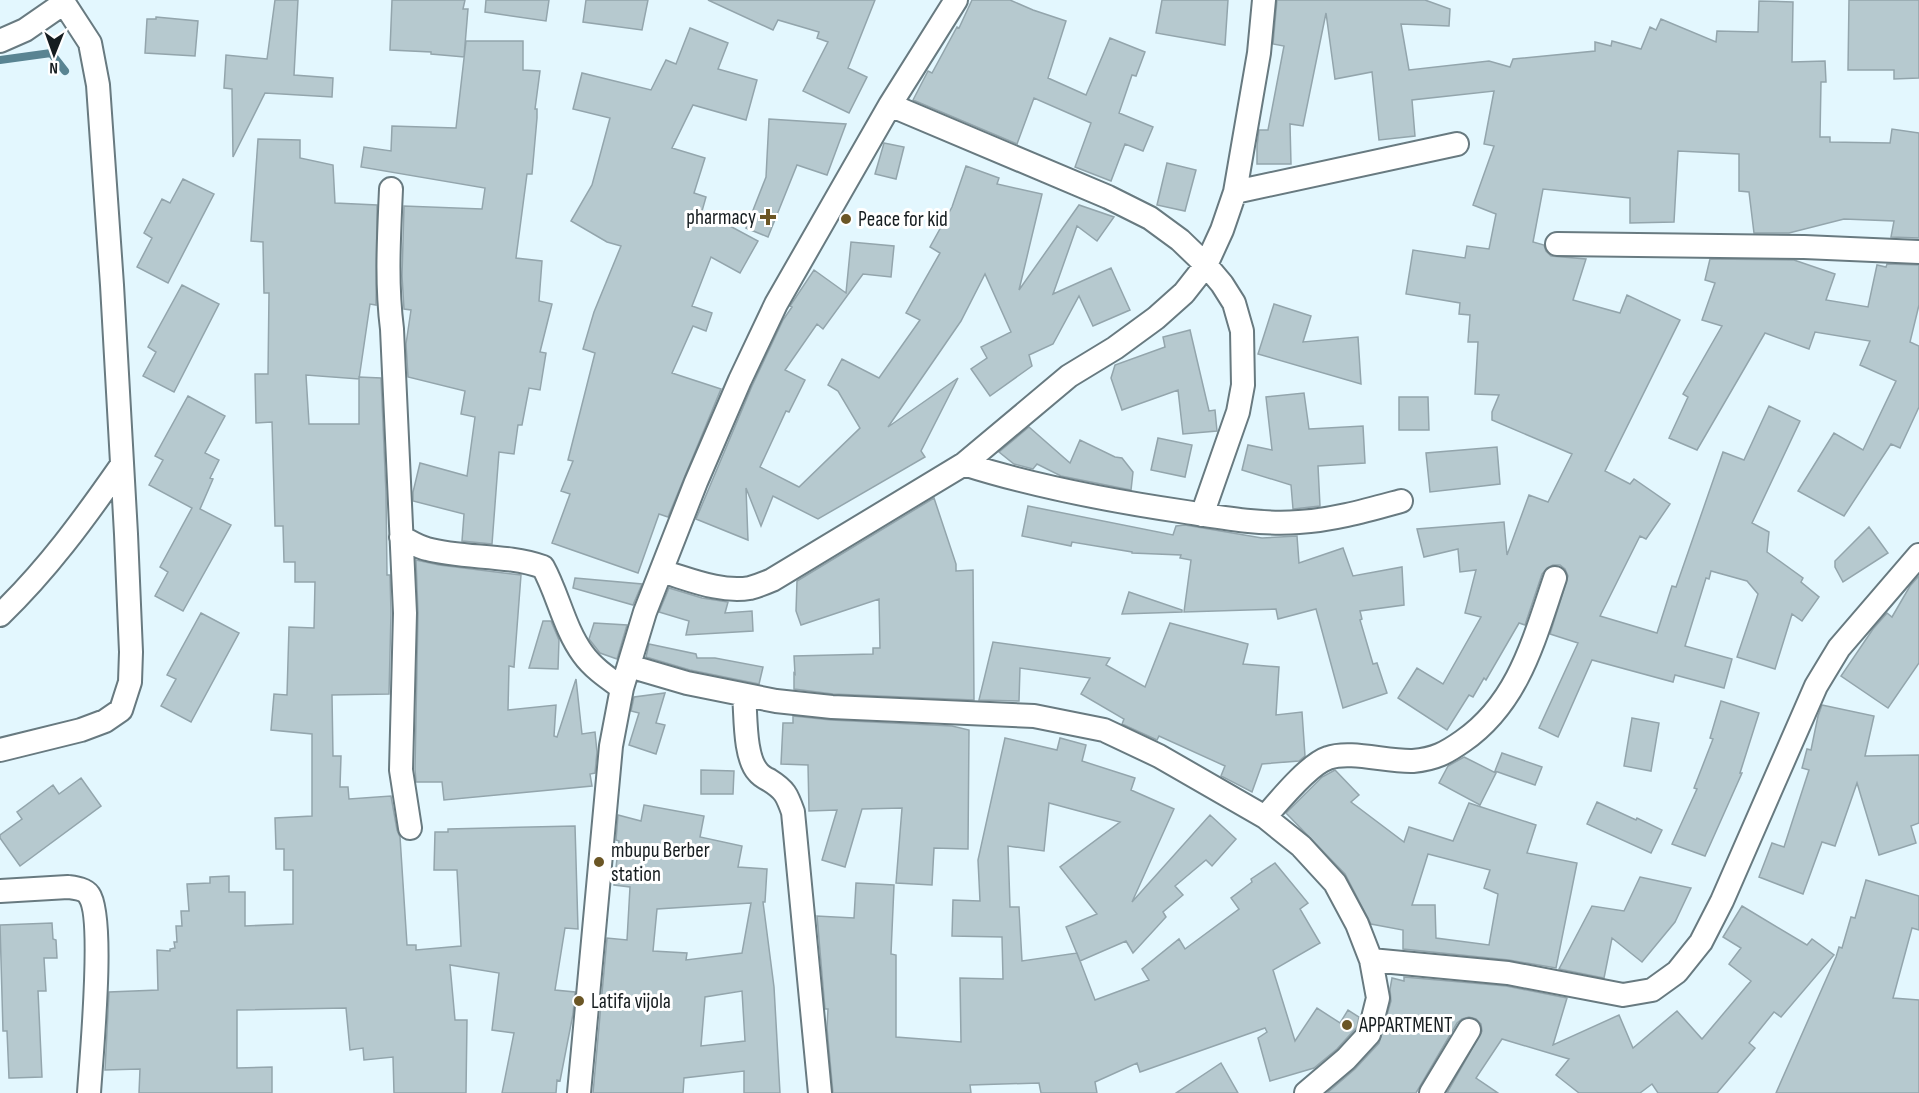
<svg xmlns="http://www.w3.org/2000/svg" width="1919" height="1093" viewBox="0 0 1919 1093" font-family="'Sofia Sans Condensed',sans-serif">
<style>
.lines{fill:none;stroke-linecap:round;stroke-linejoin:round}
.stream{stroke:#598492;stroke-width:8}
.building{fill:#b6c9cf;stroke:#93a5ac;stroke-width:1.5;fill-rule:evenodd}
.street-casing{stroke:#687a80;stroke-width:26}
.street{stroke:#fff;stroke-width:22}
.poi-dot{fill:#6b5625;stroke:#fff;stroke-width:2}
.labels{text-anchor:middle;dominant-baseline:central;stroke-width:6;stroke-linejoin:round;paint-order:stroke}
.poi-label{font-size:21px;fill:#161d20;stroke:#fff;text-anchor:start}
</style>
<rect width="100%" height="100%" fill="#e3f7fe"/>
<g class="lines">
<path class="stream" d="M0,60L51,53L65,71"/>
</g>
<path class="building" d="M275,0H298L294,75L333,78L332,97L265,93L233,157L232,89L224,88L226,55L267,59Z
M392,0H465L463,9H468L464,57L431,54V52L390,50Z
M486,0H549L546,21L485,12Z
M586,0H648L642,30L583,22Z
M708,0H875L848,68L867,77L849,113L803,91L828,42L817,38L819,32L778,20L773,30Z
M972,0H1010L1033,10L1066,21L1048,78L1086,95L1110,38L1145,52L1136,76L1132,75L1119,113L1153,127L1143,151L1125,144L1111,181L1075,167L1091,123L1034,98L1017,144L913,100L928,71L932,73L957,27L959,28Z
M1162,0H1228L1225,45L1156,33Z
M1277,0H1425L1450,9L1449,26L1401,24L1409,70L1489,61L1510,67L1513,59L1595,51V42L1611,46L1612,41L1641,49L1650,27L1656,30L1661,19L1716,42L1717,31L1758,32L1759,1L1793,2L1792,62L1825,61L1826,82H1821L1820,137H1830V142L1890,143L1892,129L1919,133V238L1891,237L1894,221L1844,219L1789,233H1754L1749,192L1739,191V154L1678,151L1674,222L1630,223V198L1543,189L1533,242L1544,245L1546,251L1551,256L1586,259L1573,300L1620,313L1627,295L1680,320L1605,471L1630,484L1634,479L1670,504L1646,539L1640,536L1600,616L1657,633L1672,586L1676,587L1723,452L1744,460L1769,406L1800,421L1752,523L1769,532L1767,552L1803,578L1801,582L1819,597L1802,621L1792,614L1775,669L1737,657L1758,594L1747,581L1711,571L1709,579L1706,578L1685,646L1732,659L1724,688L1675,675L1673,682L1592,660L1558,737L1539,728L1578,643L1550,634L1568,576L1565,569L1560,565H1553L1547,568L1542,574L1525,625L1519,623L1486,680L1484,678L1473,697L1469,695L1447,730L1398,698L1417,668L1443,684L1481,617L1465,613L1476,570L1460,572L1458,549L1424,557L1417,529L1504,522L1507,555L1529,495L1548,502L1572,454L1492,420V412L1499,395L1475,394L1478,342H1468L1470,315L1459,314L1460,303L1406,294L1413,250L1465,258L1467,246L1489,249L1496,214L1473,205L1494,146L1484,144L1494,91L1412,100L1415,136L1379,140L1372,72L1335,79L1326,13L1303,126L1290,124L1291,164H1257V146L1259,130H1268L1284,46L1273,44Z
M1849,0H1919V78L1894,79V70H1848Z
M156,17L198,21L195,56L145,53L147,19H156Z
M690,28L728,43L718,69L757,80L746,120L693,105L672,148L705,158L694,193L706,197L702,211L758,241L740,273L711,257L692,306L712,313L706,331L693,326L672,373L721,389L668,517L659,514L638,573L552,543L570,494L561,491L573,461L568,460L595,353L583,349L594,312L621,246L607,242L571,221L592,185L610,118L573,109L582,73L651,90L666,60L676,64Z
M466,41H523V70L540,71L535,109H537V118L532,174H527L516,258L542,261L539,301L552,304L540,352L546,353L540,390L529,388L522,425H518L514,454L499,452L492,544L462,541L464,514L413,501V492L420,463L467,476L475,417L461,414L465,391L408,377L406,344L411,310L404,309L402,276L404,206L482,209L485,188L361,167L364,147L391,151L392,126L456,128Z
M769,119L846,124L827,175L797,165L768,237L746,228L766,177Z
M258,139L300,140V158L333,165L335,203L377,205L376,305L370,304L359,379L306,375L309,424H359V377L381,378L386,493L387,575H390L391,613L389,694L332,695L333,756H341L340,787H348L349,799L391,796L397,830L400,837L407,945H416V950L461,946L457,870H434L435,832H448V829L575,826L578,929L565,928L555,990L575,992L573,1014L560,1081L557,1080L556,1093H502L514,1033L492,1030L499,973L450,965L455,1020H467L466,1093H394L393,1057L364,1060L363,1048L350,1050L346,1008L237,1010V1068L272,1067V1093H139L140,1069L105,1070L109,992L158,990L157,950L170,951V949L175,948L174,942H177L176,926H182L181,911H189L187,884L210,883V877L229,876V892H245V926L293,924V870H284V849H276L275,818L312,816V734L271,730L274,694L287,695L289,627L314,628L315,582H295V562H284L283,526H275L272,422L256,423L255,374H268L269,293H264L263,242L251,241Z
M884,143L904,147L896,179L875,174Z
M1167,163L1196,170L1185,211L1157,205Z
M966,166L999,178L997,184L1042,194L1019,290L1079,205L1114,217L1097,241L1077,226L1053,294L1111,268L1130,310L1093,326L1079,296L1053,344L1029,355L1032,366L990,396L971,369L987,358L981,347L1011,332L985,274L961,321L888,427L958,378L921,451L925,457L818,519L773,496L761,526L746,488L748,540L696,519L752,386L783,320L792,307L790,306L814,270L846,293L851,242L894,246L891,277L863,274L823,329L817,324L785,370L805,380L789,412L786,411L760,467L799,487L860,428L838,391L828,385L842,359L879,378L920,320L906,313L940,253L930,247L952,207Z
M183,179L214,194L168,283L137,267L152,238L144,233L162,199L170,203Z
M1710,259L1794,260L1835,274L1826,300L1868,307L1877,265L1886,267L1887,264L1919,265V305L1910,342L1919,346V407L1900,448L1891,444L1844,516L1798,491L1834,433L1863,450L1896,381L1860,365L1870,341L1815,332L1809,349L1765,333L1697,450L1669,438L1688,397L1683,394L1722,326L1702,320L1715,283L1705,280Z
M182,285L219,304L174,392L143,376L156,352L148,347Z
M1274,304L1311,316L1303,342L1358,337L1361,384L1258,354Z
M1190,330L1209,411L1215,410L1217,431L1183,434L1178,390L1122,410L1111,378L1115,365L1165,347L1163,337Z
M1304,393L1309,429L1363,426L1365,463L1318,466L1320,506L1293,509L1291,485L1242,470L1248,445L1272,450L1266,397Z
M188,396L225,416L205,453L219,460L210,478L213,479L200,509L231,525L183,611L155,596L168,572L160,567L192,508L149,485L163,460L155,456Z
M1399,397H1428L1429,430H1399Z
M1029,427L1070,463L1080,440L1115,457L1122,458L1133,472L1131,490L1061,476L1037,464L1033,469L1014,464L999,452Z
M1158,438L1192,445L1185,477L1151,470Z
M1497,447L1500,484L1430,492L1426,453Z
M934,498L956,564V571L973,570L974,700L833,694L794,689V673L795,674L794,656L873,654V648H880L879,599L801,625L796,611L797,581Z
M1028,506L1173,535L1176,526L1185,525L1262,538L1297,536L1299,563L1343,548L1353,576L1402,567L1404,605L1360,611L1362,619L1360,620L1373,664L1377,663L1387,693L1343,708L1316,609L1278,619L1276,609L1184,612L1191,560L1180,558L1181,555L1132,553V552L1072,542L1071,546L1022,536Z
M1869,527L1888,553L1843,582L1835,567V561Z
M416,560L439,565L521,575L514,667L509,666L508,710L556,705L554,736L557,737L576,679L582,734L595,732L597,752L595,773L590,774L592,786L444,800L442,782H416L415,769L418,613Z
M1919,576V663L1888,708L1841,676L1873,629L1887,613L1892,617L1910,586Z
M575,578L642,584L633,605L573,588Z
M669,588L702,598L728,602L725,613L752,611L753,631L686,635L689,621L659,612Z
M1129,592L1182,610V612L1122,614Z
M201,613L239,633L191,722L161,706L176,679L167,675Z
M543,621H551L559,640L558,669L529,668Z
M594,623L627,625L617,659L600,653L589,639Z
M1170,623L1248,644L1243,664L1279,667L1276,715L1302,712L1305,756L1299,761L1262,764L1252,792L1221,776L1225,766L1159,736L1157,740L1122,724L1124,719L1081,694L1090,678L1020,668L1019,701L979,700L993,642L1110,658L1106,665L1145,687Z
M649,644L696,654L697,658H715L763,667L759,684L690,670L646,657Z
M665,693L656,723L665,725L656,754L629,745L639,713L631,711L634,697Z
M1721,701L1759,713L1740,773H1742L1705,856L1672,844L1697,789L1694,788L1713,739L1710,738Z
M1822,705L1874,716L1865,756L1919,755V823L1911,826L1916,843L1879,855L1857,783L1835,846L1822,842L1803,894L1759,877L1772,843L1784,847L1809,770L1802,768L1807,749L1811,750L1818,716Z
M793,716L831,720L952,726L969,730L968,849L934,848L932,885L896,883L902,808L862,809L845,867L822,860L837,810L809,811L808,765L781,764L783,723H793Z
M1632,718L1659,723L1651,771L1624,766Z
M1005,738L1057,750L1060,738L1086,745L1082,761L1135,778L1131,790L1174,809L1132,902L1210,815L1236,839L1212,866L1206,860L1175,886L1183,895L1163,912L1166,917L1133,953L1126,941L1080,961L1066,927L1097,914L1060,867L1120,822L1049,803L1044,851L1008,846L1010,907H1019L1022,961L1077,953L1095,1000L1149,980L1142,969L1179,939L1185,949L1239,909L1231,898L1252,882L1251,879L1275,863L1308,903L1300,909L1320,943L1273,970L1295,1041L1317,1008L1340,1023L1348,1010L1359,1017L1357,1027L1337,1049L1314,1068L1270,1081L1258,1038L1267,1032L1265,1028L1140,1072L1137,1063L1095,1082L1097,1093H1041L1039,1083L970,1085L971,1093H833L827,1028L828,1009H825L817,916L854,918L856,883L894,885L891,954L896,955V1037L961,1042L960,978L1003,979L1002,937L952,936L953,900L980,901L978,860Z
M1502,753L1542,767L1535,785L1495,771Z
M1464,757L1496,773L1480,805L1439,783L1448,766Z
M701,770L734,771L733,794H701Z
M1335,770L1359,795L1351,802L1404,842L1409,827L1453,841L1469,803L1536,825L1527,853L1577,863L1556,968L1509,960L1403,949V930L1371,924L1345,874L1286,813L1322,777ZM1428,854L1490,870L1484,888L1498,894L1489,945L1436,938L1435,905H1412Z
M81,778L101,806L20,866L0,838V835L22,819L17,812L53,785L59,794Z
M1597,802L1636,820L1637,818L1662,830L1651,853L1587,824Z
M644,805L704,816L700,837L742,846L738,867L767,869L765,902H763L774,987L780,1093H744V1071L684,1078L683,1093H593L607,938L627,940L630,887L614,885L619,841L616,840L618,815L641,821ZM751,903L742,953L686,960L687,953L653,951L657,909ZM742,991L745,1041L701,1046L705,997Z
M1640,877L1691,888L1675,922L1642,962L1612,938L1604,978L1559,969L1592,906L1624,911Z
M1866,880L1919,896V930L1912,928L1893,998L1919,1000V1093H1776L1836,957L1839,947L1842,948L1851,917L1855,918Z
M1742,906L1807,945L1812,939L1834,955L1781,1017L1774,1012L1749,1043L1755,1048L1717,1093H1658L1652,1084L1640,1093H1579L1556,1075L1569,1059L1502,1039L1476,1078L1498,1093H1447L1482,1031L1481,1024L1476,1019L1469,1017L1462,1019L1457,1023L1416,1093H1327L1355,1069L1379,1043L1391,1001L1390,989L1392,978L1404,981V977L1506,986L1567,998L1553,1045L1619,1015L1633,1048L1677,1011L1702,1039L1751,981L1729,964L1741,948L1723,937Z
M52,923L53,939L56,940L57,958H44L46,991H38L42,1077L12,1078H9L7,1031H3L0,925Z
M1221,1063L1238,1093H1176Z"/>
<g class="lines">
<defs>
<path id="street" d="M0,41L25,30L64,3
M890,105L1108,197L1150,218L1180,240L1206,265L1222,284L1234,303L1242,331L1243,385L1238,412L1202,515
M391,189C389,236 386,282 392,329L405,613L401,770L410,828
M1235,192L1457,144
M1557,244L1804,247L1919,252
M964,464C1036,487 1111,501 1186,512C1223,518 1262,525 1299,522C1334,520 1368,510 1401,501
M401,537C409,541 418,547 427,549C464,559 506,554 543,567C558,594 564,628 583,654C593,668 608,678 622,688
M661,571C689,579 720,593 750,588C757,586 765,583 772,580L964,464L1069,376L1115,348L1156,318L1184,293L1206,265L1222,230L1235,192L1259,53L1264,0
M0,615C47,570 84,519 121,466
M629,666L687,683L776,701L832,707L1034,716L1104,730L1159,756L1265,817L1301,846L1335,883L1357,924L1371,960L1378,998L1369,1034L1346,1059L1306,1093
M744,695C746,715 744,757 758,772C761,776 765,778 769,780C785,790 787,795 793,812L820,1093
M0,750L81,730L105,721L121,710L130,682L131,652L126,534L112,285L98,85L90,43L62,0
M1265,817C1279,801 1309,764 1328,758C1350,750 1387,762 1413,761C1435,759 1446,753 1463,741C1519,702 1534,639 1555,578
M0,891L68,887C75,888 85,889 89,895C105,917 91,1060 89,1093
M1371,960L1508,973L1623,995L1652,990L1677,972L1701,942L1722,901L1816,686L1839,648L1919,555
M579,1093L611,746L622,688L645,612L696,482L740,380L776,304L890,105L956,0
M1431,1093L1469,1030"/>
</defs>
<use href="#street" class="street-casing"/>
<use href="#street" class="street"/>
</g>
<g class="poi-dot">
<path d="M765 208h6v6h6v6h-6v6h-6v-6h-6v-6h6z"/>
<circle cx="846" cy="219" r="6"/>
<circle cx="599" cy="862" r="6"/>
<circle cx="579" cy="1001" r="6"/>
<circle cx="1347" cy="1025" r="6"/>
</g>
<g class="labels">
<g class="poi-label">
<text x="756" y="217" text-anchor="end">pharmacy</text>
<text x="858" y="219">Peace for kid</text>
<text x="611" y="850">mbupu Berber<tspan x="611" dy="24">station</tspan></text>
<text x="591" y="1001">Latifa vijola</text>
<text x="1359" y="1025">APPARTMENT</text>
</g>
</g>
<g transform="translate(54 54) rotate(181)" stroke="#ffffff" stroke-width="4.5" paint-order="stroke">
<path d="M0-4.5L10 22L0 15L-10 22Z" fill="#161d20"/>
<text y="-9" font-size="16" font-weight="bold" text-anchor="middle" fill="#161d20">N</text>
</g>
</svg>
